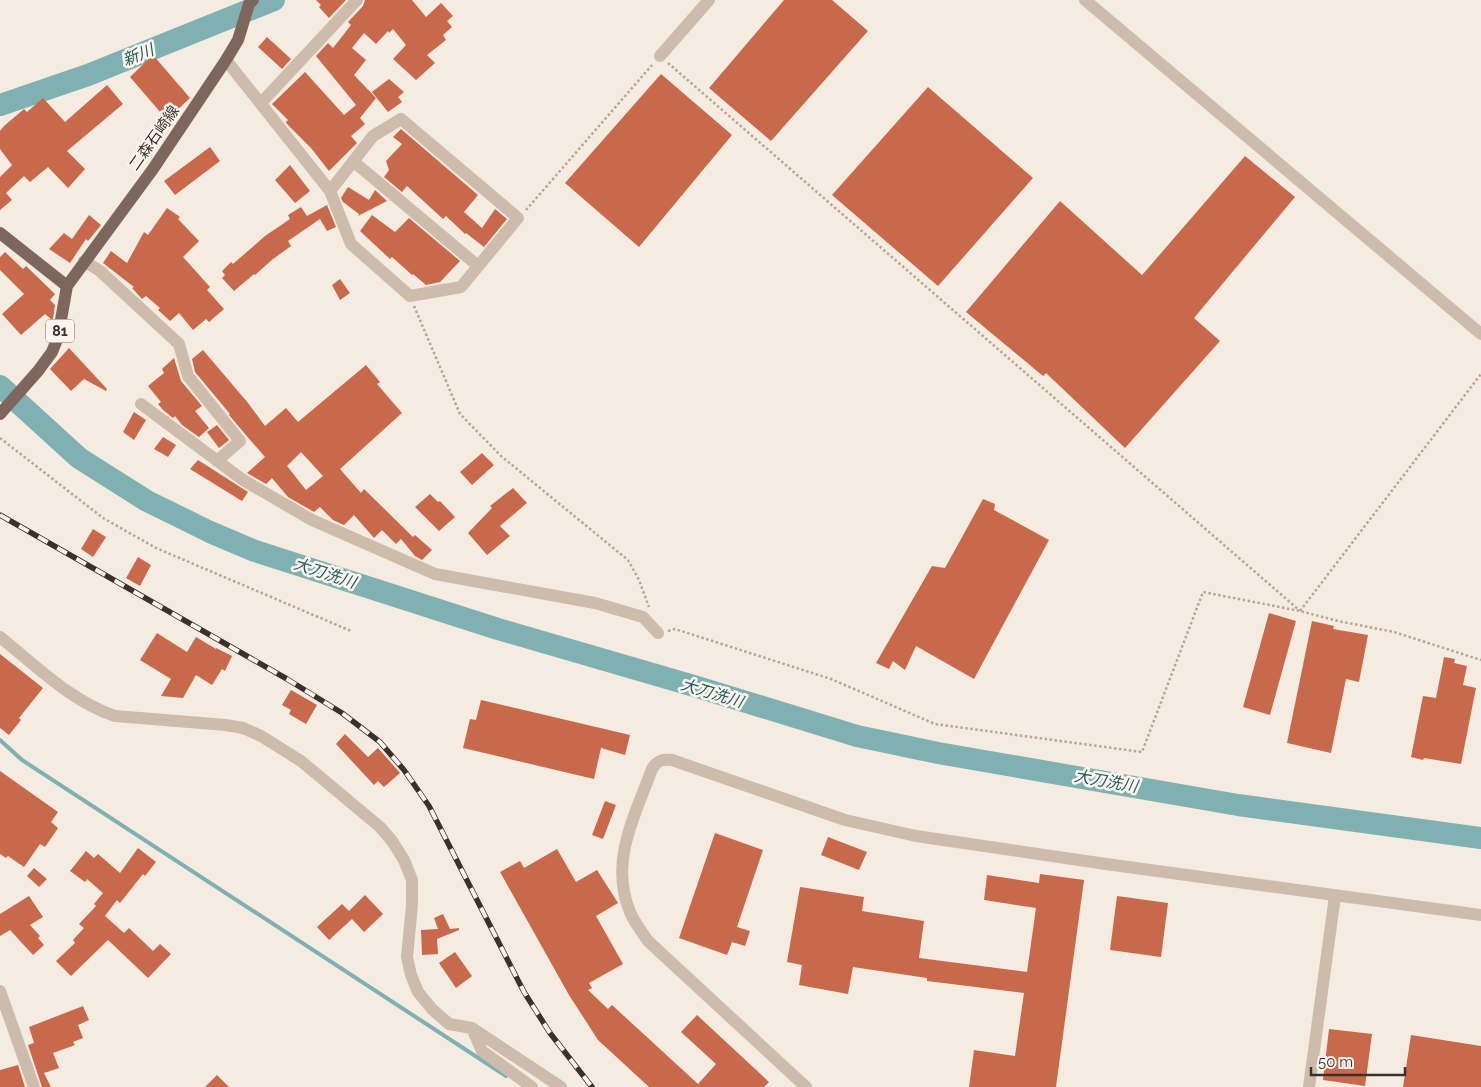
<svg xmlns="http://www.w3.org/2000/svg" width="1481" height="1087" viewBox="0 0 1481 1087" font-family="Raleway,'Noto Sans JP',sans-serif">
<style>
.lines{fill:none;stroke-linecap:round;stroke-linejoin:round}
.stream{stroke:#7fb0b2;stroke-width:4}
.river{stroke:#7fb0b2;stroke-width:22}
.building{fill:#c8694b;fill-rule:evenodd}
.path{stroke:#b9a596;stroke-width:2.5;stroke-dasharray:2.5 2.5;stroke-linecap:butt}
.minor{stroke:#cdbbac;stroke-width:12}
.major{stroke:#7d675c;stroke-width:12}
.rail-casing{stroke:#3b302b;stroke-width:5.5}
.rail{stroke:#fbf5ee;stroke-width:4;stroke-dasharray:11;stroke-linecap:butt}
.labels{text-anchor:middle;dominant-baseline:central;stroke-width:5;stroke-linejoin:round;paint-order:stroke}
.shield{fill:#fbf5ee;stroke:#756b66;stroke-width:1}
.shield-label{font-size:14px;font-weight:bold;fill:#3b302b}
.street-label{font-size:15px;fill:#3b302b;stroke:#fbf5ee}
.water-label{font-size:16px;font-style:italic;fill:#1f5a5e;stroke:#fbf5ee}
</style>
<rect width="100%" height="100%" fill="#f4ebe1"/>
<g class="lines">
<path class="stream" d="M0,740L22,760L506,1076"/>
<path class="river" d="M0,105L88,75L274,0
M0,386L79,458L147,501L210,532L255,551L498,629L694,686L857,736L938,753L1238,805L1481,838"/>
</g>
<path class="building" d="M316,0H346L329,18L319,7L321,5Z
M365,0H412L426,17L441,3L453,16L447,21L452,27L443,35L446,40L427,55L435,63L416,80L393,59L406,45L393,29L389,33L388,31L376,44L364,33L352,48L366,60L354,75L376,98L360,118L365,124L351,136L357,143L329,171L311,148L287,124L286,122L288,120L272,104L305,72L344,115L356,105L316,56L328,43L333,48L351,25L348,22L363,6Z
M784,0H832L868,31L771,141L709,88Z
M267,37L291,59L282,69L258,47Z
M153,55L190,98L167,120L130,77Z
M661,74L732,135L639,247L565,183Z
M389,79L404,92L398,97L402,102L388,112L372,92Z
M107,85L123,104L67,151L85,169L68,188L48,167L30,182L24,176L6,193L12,200L0,210V177L12,165L0,149V131L4,126L24,109L27,112L43,98L65,122Z
M928,87L1033,178L938,286L832,195Z
M401,129L478,195L464,212L482,228L495,209L507,219L484,247L466,233L465,234L446,216L443,219L407,186L402,192L384,177L389,170L386,161L402,144L393,137Z
M210,147L220,161L175,195L164,181Z
M1245,156L1295,197L1194,318L1220,341L1125,448L1046,373L1043,376L966,312L1060,201L1142,275L1143,274Z
M290,165L310,191L295,203L275,180Z
M348,187L369,200L375,190L387,201L358,216L359,214L343,202L341,198Z
M327,205L336,227L327,231L320,219L288,241L291,246L273,259L255,275L254,274L234,291L222,278L225,275L222,271L231,262L233,264L265,236L290,219L288,215L301,207L307,216Z
M167,208L180,217L178,219L199,241L183,257L210,287L207,290L224,309L209,322L206,319L193,330L179,313L170,321L158,310L160,308L146,296L142,299L132,288L134,287L103,263L111,251L127,263L144,232L148,235Z
M89,215L101,225L88,241L86,239L70,263L49,249L64,233L72,239Z
M372,215L395,232L409,218L460,261L440,282L426,285L413,274L412,275L392,257L390,259L360,231Z
M5,252L23,269L26,266L55,294L50,300L55,305L53,319L52,320L45,314L21,335L2,314L24,294L0,270V257Z
M340,279L350,293L340,300L332,285Z
M69,348L107,389L106,391L84,379L71,391L50,369Z
M203,350L248,403L265,426L286,408L298,422L366,365L380,382L377,384L402,413L340,469L361,493L364,489L413,537L415,535L432,550L422,560L415,556L401,539L396,544L382,530L374,538L354,515L344,525L333,520L320,507L314,512L288,497L272,478L266,484L247,473L265,457L245,434L229,415L230,414L195,372L192,359ZM301,452L323,476L306,490L287,466Z
M174,358L181,381L202,406L195,411L209,428L199,437L182,425L175,416L173,418L163,410L158,404L161,402L148,386L164,373L162,369Z
M134,412L146,420L134,440L123,432Z
M217,425L229,440L219,448L207,432Z
M163,437L176,445L168,457L154,449Z
M482,453L494,465L472,485L460,472Z
M198,460L248,492L242,501L190,469Z
M513,488L527,503L500,526L510,536L487,555L468,533L492,508L490,506Z
M430,494L438,502L440,501L455,517L439,531L415,507Z
M983,499L995,504L994,510L1049,540L974,679L916,646L905,670L893,661L889,669L876,663L932,566L945,568Z
M93,529L106,537L93,557L81,549Z
M138,557L151,565L140,586L126,578Z
M1269,613L1296,621L1270,715L1243,707Z
M1312,621L1334,626L1333,629L1368,635L1359,682L1346,679L1331,753L1287,743Z
M157,633L187,652L196,637L216,649V648L232,656L225,671L222,669L212,685L196,675L183,698L161,696L171,679L140,660Z
M0,654L43,688L19,718L21,720L9,735L0,728Z
M1444,657L1455,659L1454,663L1467,666L1463,685L1476,688L1461,764L1424,758L1423,760L1411,757L1423,696L1436,698Z
M291,690L317,705L306,724L289,714L291,710L282,705Z
M481,700L630,735L625,755L601,748L594,779L463,748L470,719L476,720Z
M345,734L368,757L378,748L400,773L384,787L378,781L374,785L336,744Z
M0,771L58,812L51,822L58,828L45,847L40,844L24,867L8,856L6,858L0,854Z
M605,801L616,805L603,839L592,835Z
M715,833L763,850L737,927L750,931L745,946L732,942L727,955L679,938Z
M828,837L867,852L859,870L821,855Z
M138,848L156,862L145,876L143,874L120,903L117,900L105,916L124,933L129,928L153,951L160,944L171,954L148,978L108,940L71,976L56,961L75,943L73,940L84,928L79,924L96,906L94,904L103,893L87,879L85,882L70,871L86,851L94,858L98,854L120,873Z
M557,849L576,882L597,870L618,903L596,916L623,964L589,983L592,988L588,990L608,1009L612,1005L698,1084L716,1064L681,1032L697,1015L769,1082L764,1087H649L598,1040L569,995L500,872L520,861L524,868Z
M34,868L47,879L39,887L27,876Z
M1040,874L1084,880L1056,1087H969L974,1050L1015,1056L1024,993L927,981V978L853,967L848,994L799,985L802,965L787,962L800,887L864,897L862,911L924,921L919,958L1027,972L1036,908L984,900L987,875L1039,883Z
M365,895L383,914L364,932L352,919L329,940L317,927L342,904L349,911Z
M29,896L43,917L30,925L40,936L38,938L44,945L33,955L10,930L0,936V914Z
M1117,896L1168,903L1161,957L1110,950Z
M443,914L450,929L459,928V930L437,939L438,954L422,955L421,930L438,929L434,918Z
M455,952L472,976L456,988L439,963Z
M83,1006L89,1020L78,1025L83,1038L73,1042L75,1045L53,1053L59,1068L44,1073L51,1087H42L28,1045L34,1043L29,1027Z
M1329,1029L1372,1034L1365,1086L1323,1080Z
M1411,1035L1481,1046V1087H1403Z
M18,1065L25,1087H0V1070Z
M217,1075L229,1087H205Z"/>
<g class="lines">
<path class="path" d="M668,63L1299,610
M526,210L652,65
M414,306L460,414L501,456L628,560L639,580L649,607
M0,438L103,518L156,548L351,631
M1300,611L1481,374
M668,631L675,629L831,679L935,724L1142,752L1203,592L1300,611L1338,621L1394,632L1481,660"/>
<path class="minor" d="M1085,0L1481,334
M660,56L709,0
M226,60L330,191L351,244L410,296L461,287L518,218L401,119L373,136L330,191
M261,103L357,0
M353,161L478,266
M84,261L100,271L179,344L188,376L240,441L217,461
M141,404L243,480L312,520L435,574L595,603L643,617L658,633
M0,637C35,665 72,702 115,716L226,725L243,728L261,736L301,761L380,827L392,841L404,860L412,880V905L407,957L411,975L418,992L432,1009L449,1024L472,1028L561,1087
M0,991L34,1087
M472,1028L482,1051L532,1087
M806,1087L648,941C642,932 634,922 630,912C609,861 635,816 652,769C657,760 663,759 672,760L845,820L916,836L1106,864L1481,915
M1309,1087L1335,896"/>
<path class="major" d="M0,233L67,286
M0,414L38,371L52,352L58,337L67,286L153,169L226,60L238,40L249,4L253,0"/>
<defs>
<path id="rail" d="M0,515L287,679L342,713L380,742L404,770L429,806L524,992L550,1033L592,1087"/>
</defs>
<use href="#rail" class="rail-casing"/>
<use href="#rail" class="rail"/>
</g>
<g class="labels">
<rect class="shield" x="46" y="319.5" width="28" height="23" rx="4"/>
<g class="shield-label">
<text x="60" y="331">81</text>
</g>
<g class="street-label">
<text transform="translate(154 138) rotate(-55)">二森石崎線</text>
</g>
<g class="water-label">
<text transform="translate(138 55) rotate(-22)">新川</text>
<text transform="translate(325 573) rotate(18)">大刀洗川</text>
<text transform="translate(712 693) rotate(17)">大刀洗川</text>
<text transform="translate(1106 781) rotate(10)">大刀洗川</text>
</g>
</g>
<path d="M1311 1067v8h94v-8" fill="none" stroke="#3b302b" stroke-width="2.5"/>
<text x="1318" y="1067" font-size="15" fill="#3b302b" stroke="#fbf5ee" stroke-width="4" paint-order="stroke">50 m</text>
</svg>
